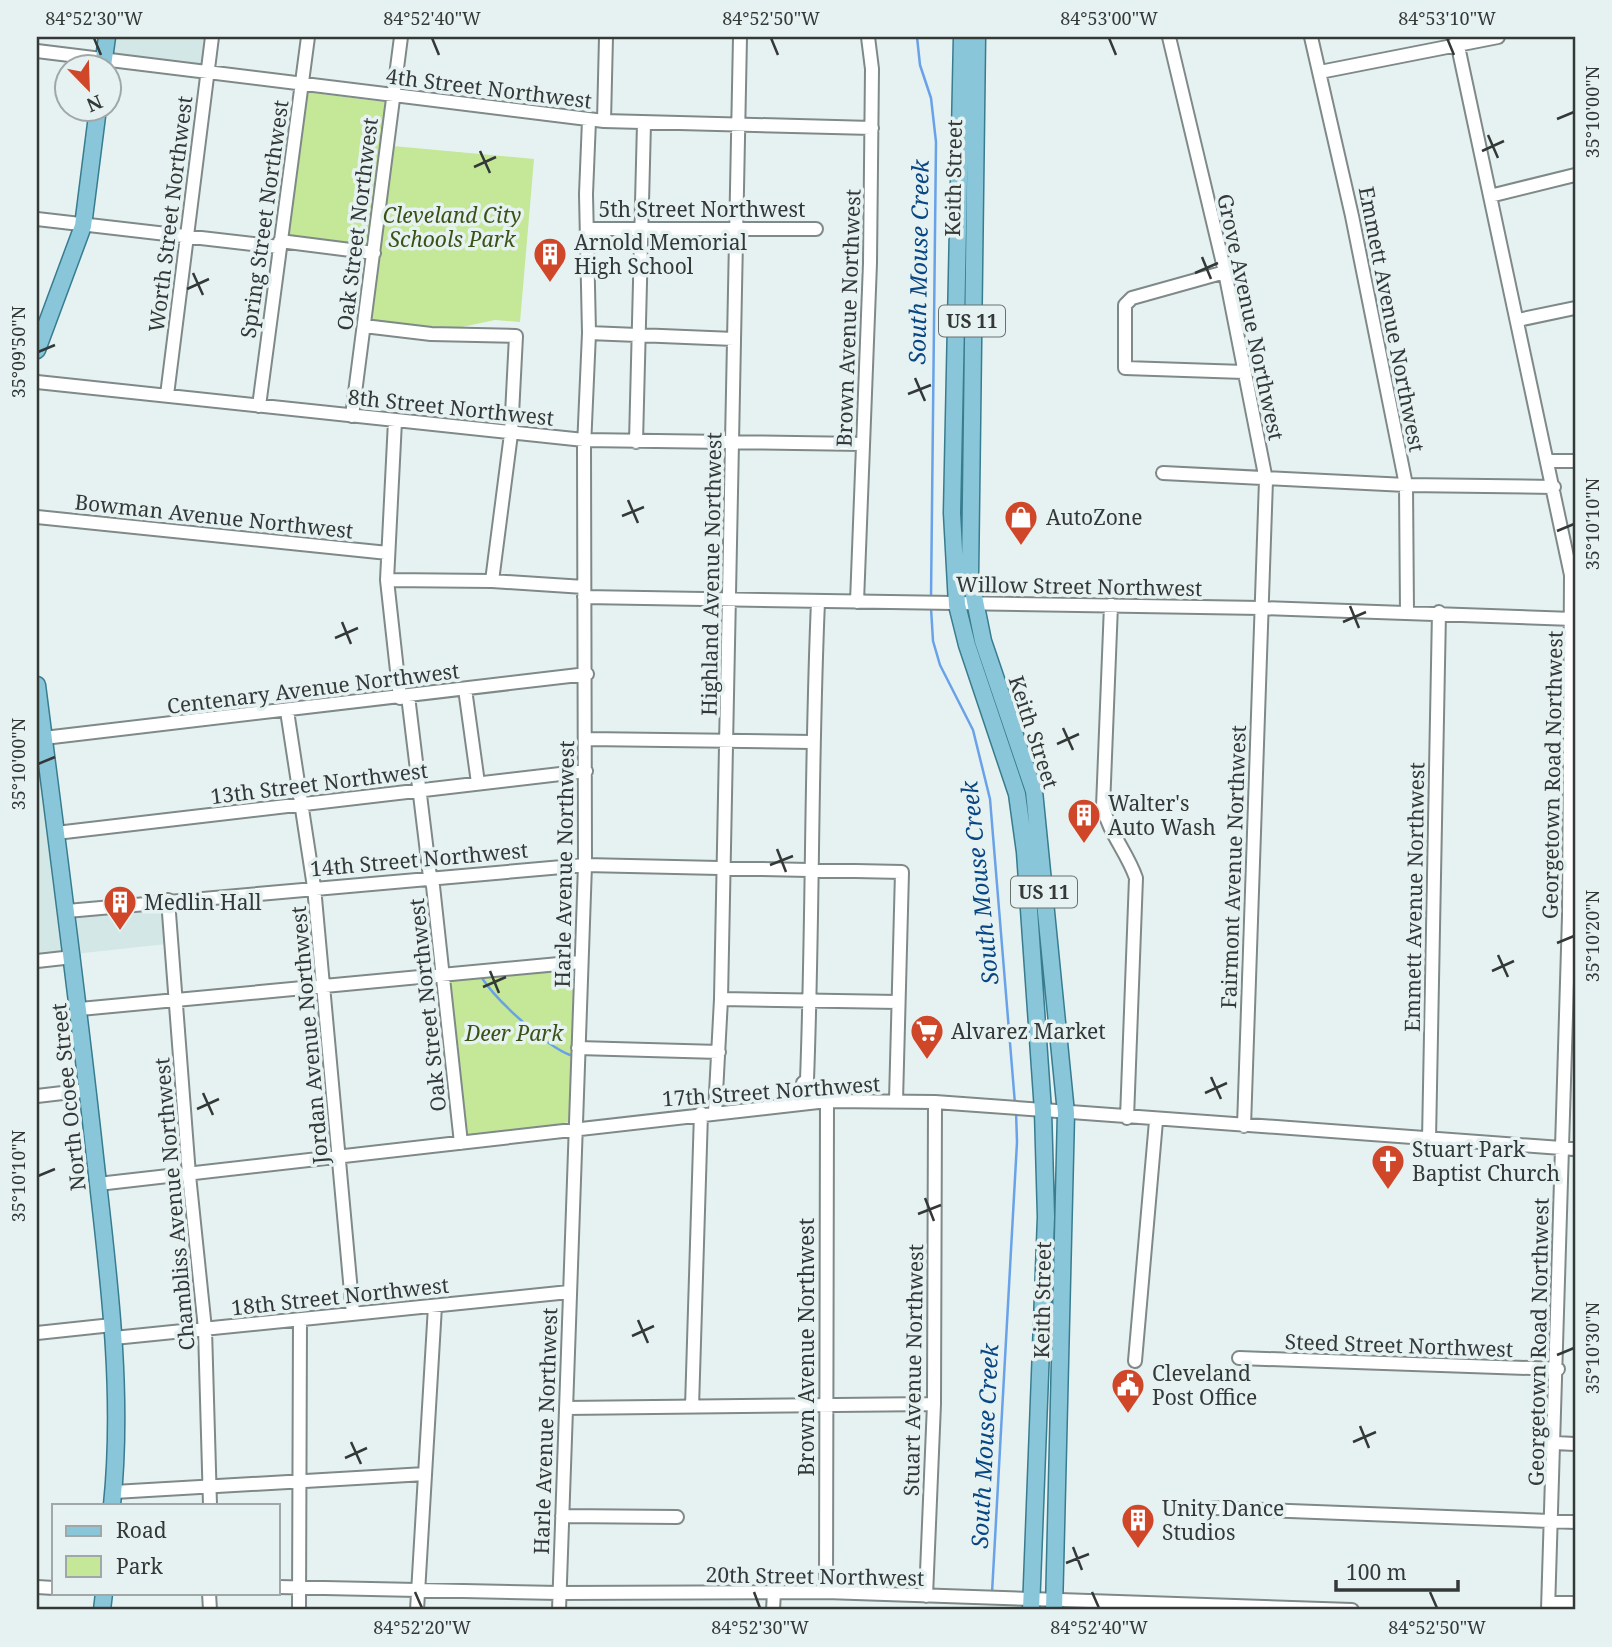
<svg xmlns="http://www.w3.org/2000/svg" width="1612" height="1647" viewBox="0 0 1612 1647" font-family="'Noto Serif',serif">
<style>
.built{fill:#d3e7e6}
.green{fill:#c4e798}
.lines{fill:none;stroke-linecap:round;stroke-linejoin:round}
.stream{stroke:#69a2e8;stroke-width:2.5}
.minor-casing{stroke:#7f8988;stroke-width:16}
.major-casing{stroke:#387c90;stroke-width:19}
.minor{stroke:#fff;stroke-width:12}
.major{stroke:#89c6d9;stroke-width:16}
.ticks{fill:none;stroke:#343938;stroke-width:2.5}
.labels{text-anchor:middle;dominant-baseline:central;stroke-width:7;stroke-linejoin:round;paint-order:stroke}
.shield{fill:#e6f2f1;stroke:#697070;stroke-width:2}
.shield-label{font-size:19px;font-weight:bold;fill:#343938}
.street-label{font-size:21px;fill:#343938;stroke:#e6f2f1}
.park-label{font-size:21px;font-style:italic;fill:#3a5215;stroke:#e6f2f1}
.poi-label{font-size:21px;fill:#343938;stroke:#e6f2f1;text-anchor:start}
.water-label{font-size:23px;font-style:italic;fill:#084684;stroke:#e6f2f1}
.neatline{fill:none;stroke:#343938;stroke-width:2.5}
.ticks-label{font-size:18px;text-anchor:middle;fill:#343938}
</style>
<rect width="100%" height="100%" fill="#e6f2f1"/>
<path class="built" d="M107,37H212L207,73L104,60Z
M37,704L60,923L76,921L77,916L164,908L167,944L37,958Z"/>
<path class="green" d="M306,92L385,102L382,145L534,159L520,322L495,320L448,330L369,321L379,248L286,235Z
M573,968L576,971L570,1122L469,1138L464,1135L450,980Z"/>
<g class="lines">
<path class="stream" d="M917,37L920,65L931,98L936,142L931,598
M931,608L933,641L940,665L973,730L990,799L1015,1104
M482,978C496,1000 546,1046 570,1055
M992,1593L1017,1142L1016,1111"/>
<defs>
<path id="minor" d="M1169,37L1225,272L1266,480L1244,1126
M1311,37L1352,216L1406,485L1407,612
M1456,37L1571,575L1569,916L1548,1610
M37,51L604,121L872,128
M1320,72L1498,37
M604,121L606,37
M1490,196L1575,175
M37,219L279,247
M588,229H816
M280,241L374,253
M1225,272L1132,298L1125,305V368L1244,372
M1518,320L1575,308
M364,326L431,334L516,336L511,434L492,581
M589,333L734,339
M37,382L584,440L863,444
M167,395L212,37
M259,406L308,37
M352,416L401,37
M395,421L387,580L400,698
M636,442L644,123
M1549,461H1575
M1163,473L1406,485L1554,487
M37,517L388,553
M387,580L492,581L584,587
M584,597L1261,608L1573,619
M857,602L870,263L872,69L868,37
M1111,605L1103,807C1109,833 1127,852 1136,878L1127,1118
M465,689L478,783
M408,696L430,877L433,886L461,1143
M287,711L314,887L353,1314
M44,738L587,674
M586,739L812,742
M56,833L586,771
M168,900L189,1175L205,1329L210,1505
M67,911L585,865L902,872L896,1101
M37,961L73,957
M721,999L898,1002
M80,1009L580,962
M578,1048L719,1052
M803,1083L807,1080C813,920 811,761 818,602
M37,1096L88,1090
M715,1112L721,999L740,37
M1429,1140L1439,612
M98,1184L827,1101L935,1102L1575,1149
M37,1333L112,1325
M114,1338L569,1292
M1239,1358L1558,1369
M1135,1361L1156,1121
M692,1407L701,1113
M566,1408L934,1404
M1555,1443L1575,1444
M114,1492L425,1474
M1214,1508L1575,1522
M562,1516L677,1517
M37,1587L54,1588
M278,1587L559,1593L826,1592L1352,1610
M826,1592L827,1101
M209,1593L210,1610
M926,1596L934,1404L935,1102
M1549,1603H1575
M299,1610L300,1320
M417,1610L435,1306
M559,1610L585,865L584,447L589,333L586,194L589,120
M773,1610L774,1592"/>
<path id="major" d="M962,37L952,513L957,605L967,645L1017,794L1025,852L1043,1111L1046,1217L1031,1610
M977,37L970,576L983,641L1034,791L1066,1113L1054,1610
M103,66L107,37
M37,350L83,226L98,108
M37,685C57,843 78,1000 95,1157C108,1272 124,1390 112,1505
M102,1610L104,1593"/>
</defs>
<use href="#minor" class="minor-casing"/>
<use href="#major" class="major-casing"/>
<use href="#minor" class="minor"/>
<use href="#major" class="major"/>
</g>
<path class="ticks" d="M94,38L101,55M432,38L439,55M771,38L778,55M1109,38L1116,55M1447,38L1454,55M1557,119L1574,112M1488,135L1498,158M480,151L490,173M1482,151L1504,141M474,167L496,157M1202,257L1211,279M193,273L203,295M1195,273L1218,263M187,289L209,279M38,352L55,345M915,378L925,401M908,394L931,385M628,500L638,523M622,516L644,507M1557,531L1574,524M1350,606L1359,628M342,622L351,644M1343,622L1366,612M335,638L358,628M1063,728L1073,750M1057,744L1079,734M38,764L55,757M777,849L786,872M770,865L793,856M1557,943L1574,936M1498,955L1508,977M490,971L499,993M1492,971L1514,961M483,987L506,977M1211,1077L1221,1099M203,1093L213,1115M1205,1093L1227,1083M197,1109L219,1099M38,1176L55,1169M925,1198L934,1221M918,1214L941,1205M638,1320L648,1343M632,1336L654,1326M1557,1355L1574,1348M1360,1426L1369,1448M351,1442L361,1464M1353,1442L1376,1432M345,1458L367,1448M1073,1547L1082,1570M1066,1563L1089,1554M415,1592L422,1608M754,1592L760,1608M1092,1592L1099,1608M1430,1592L1437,1608"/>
<defs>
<symbol id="building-pin" viewBox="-11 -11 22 30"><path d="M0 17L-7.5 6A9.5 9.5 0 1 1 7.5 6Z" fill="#d04629" stroke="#e6f2f1"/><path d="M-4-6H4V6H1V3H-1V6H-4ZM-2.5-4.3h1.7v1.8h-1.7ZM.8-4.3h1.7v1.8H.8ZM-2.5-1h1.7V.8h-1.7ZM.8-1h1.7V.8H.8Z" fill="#fff"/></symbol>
<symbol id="shop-pin" viewBox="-11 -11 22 30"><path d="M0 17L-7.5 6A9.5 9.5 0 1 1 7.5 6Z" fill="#d04629" stroke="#e6f2f1"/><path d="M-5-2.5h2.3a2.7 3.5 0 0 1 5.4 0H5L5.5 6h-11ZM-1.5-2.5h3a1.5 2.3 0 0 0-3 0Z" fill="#fff"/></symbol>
<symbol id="supermarket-pin" viewBox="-11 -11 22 30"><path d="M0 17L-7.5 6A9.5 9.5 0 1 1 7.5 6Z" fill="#d04629" stroke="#e6f2f1"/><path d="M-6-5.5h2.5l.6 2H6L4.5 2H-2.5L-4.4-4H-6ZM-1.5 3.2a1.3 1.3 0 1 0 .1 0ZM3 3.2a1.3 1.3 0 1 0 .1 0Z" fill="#fff"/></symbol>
<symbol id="church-pin" viewBox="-11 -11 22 30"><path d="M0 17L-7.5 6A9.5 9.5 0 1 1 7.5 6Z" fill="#d04629" stroke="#e6f2f1"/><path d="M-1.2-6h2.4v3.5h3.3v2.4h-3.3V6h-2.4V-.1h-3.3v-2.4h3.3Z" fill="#fff"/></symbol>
<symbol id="civic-pin" viewBox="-11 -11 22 30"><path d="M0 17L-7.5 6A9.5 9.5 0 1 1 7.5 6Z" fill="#d04629" stroke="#e6f2f1"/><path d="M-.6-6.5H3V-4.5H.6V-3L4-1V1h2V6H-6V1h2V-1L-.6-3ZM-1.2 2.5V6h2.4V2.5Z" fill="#fff"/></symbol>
</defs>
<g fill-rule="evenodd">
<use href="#building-pin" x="531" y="235" width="38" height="52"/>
<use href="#shop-pin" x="1002" y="498" width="38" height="52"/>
<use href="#building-pin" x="1065" y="796" width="38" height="52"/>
<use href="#building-pin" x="101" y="883" width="38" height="52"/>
<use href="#supermarket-pin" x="908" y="1012" width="38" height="52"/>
<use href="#church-pin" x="1369" y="1142" width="38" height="52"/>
<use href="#civic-pin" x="1109" y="1366" width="38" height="52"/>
<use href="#building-pin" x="1119" y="1501" width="38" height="52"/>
</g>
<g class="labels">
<g class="shield">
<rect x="939" y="305.5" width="66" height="31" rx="5"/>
<rect x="1011" y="876.5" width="66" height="31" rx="5"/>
</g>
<g class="shield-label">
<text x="972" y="321">US 11</text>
<text x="1044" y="892">US 11</text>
</g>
<g class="street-label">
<text transform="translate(489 88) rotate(7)">4th Street Northwest</text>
<text transform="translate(953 178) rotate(-89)">Keith Street</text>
<text x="702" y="209">5th Street Northwest</text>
<text transform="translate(170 214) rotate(-83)">Worth Street Northwest</text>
<text transform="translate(264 219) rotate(-82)">Spring Street Northwest</text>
<text transform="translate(357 224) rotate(-83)">Oak Street Northwest</text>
<text transform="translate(1251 317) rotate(78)">Grove Avenue Northwest</text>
<text transform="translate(848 318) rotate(-88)">Brown Avenue Northwest</text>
<text transform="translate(1392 319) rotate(79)">Emmett Avenue Northwest</text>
<text transform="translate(451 407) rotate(6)">8th Street Northwest</text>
<text transform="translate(214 516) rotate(6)">Bowman Avenue Northwest</text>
<text transform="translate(711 574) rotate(-89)">Highland Avenue Northwest</text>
<text transform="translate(1079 586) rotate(1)">Willow Street Northwest</text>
<text transform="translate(313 688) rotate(-7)">Centenary Avenue Northwest</text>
<text transform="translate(1034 732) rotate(72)">Keith Street</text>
<text transform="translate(1552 775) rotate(-89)">Georgetown Road Northwest</text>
<text transform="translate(319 783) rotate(-7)">13th Street Northwest</text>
<text transform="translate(419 859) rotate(-5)">14th Street Northwest</text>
<text transform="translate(564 864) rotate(-89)">Harle Avenue Northwest</text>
<text transform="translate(1233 867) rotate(-88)">Fairmont Avenue Northwest</text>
<text transform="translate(1414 897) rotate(-89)">Emmett Avenue Northwest</text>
<text transform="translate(427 1005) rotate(-96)">Oak Street Northwest</text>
<text transform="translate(309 1035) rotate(-95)">Jordan Avenue Northwest</text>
<text transform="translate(771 1091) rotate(-4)">17th Street Northwest</text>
<text transform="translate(68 1097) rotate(-96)">North Ocoee Street</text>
<text transform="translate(174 1204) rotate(-95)">Chambliss Avenue Northwest</text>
<text transform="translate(340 1296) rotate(-6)">18th Street Northwest</text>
<text transform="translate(1042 1300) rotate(-89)">Keith Street</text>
<text transform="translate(1538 1342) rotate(-89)">Georgetown Road Northwest</text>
<text transform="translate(1399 1345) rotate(2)">Steed Street Northwest</text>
<text transform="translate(806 1347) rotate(-90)">Brown Avenue Northwest</text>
<text transform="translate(913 1370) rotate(-89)">Stuart Avenue Northwest</text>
<text transform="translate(545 1431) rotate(-88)">Harle Avenue Northwest</text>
<text transform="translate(815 1576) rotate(1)">20th Street Northwest</text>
</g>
<g class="park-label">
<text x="452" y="215">Cleveland City<tspan x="452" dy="24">Schools Park</tspan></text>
<text x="514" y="1033">Deer Park</text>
</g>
<g class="poi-label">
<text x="574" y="242">Arnold Memorial<tspan x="574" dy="24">High School</tspan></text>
<text x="1046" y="517">AutoZone</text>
<text x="1108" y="803">Walter's<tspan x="1108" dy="24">Auto Wash</tspan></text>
<text x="144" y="902">Medlin Hall</text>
<text x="951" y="1031">Alvarez Market</text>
<text x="1412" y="1149">Stuart Park<tspan x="1412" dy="24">Baptist Church</tspan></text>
<text x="1152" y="1373">Cleveland<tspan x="1152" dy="24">Post Office</tspan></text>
<text x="1162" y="1508">Unity Dance<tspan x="1162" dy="24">Studios</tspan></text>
</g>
<g class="water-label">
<text transform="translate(918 262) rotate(-89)">South Mouse Creek</text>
<text transform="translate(979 883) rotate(-96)">South Mouse Creek</text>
<text transform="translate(984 1446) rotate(-87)">South Mouse Creek</text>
</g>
</g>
<rect width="1612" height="1647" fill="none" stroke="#e6f2f1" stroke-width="77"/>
<rect x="52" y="1504" width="228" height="91" fill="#e6f2f1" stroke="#9fa8a7" stroke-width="2"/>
<rect x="66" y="1526" width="35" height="10" fill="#89c6d9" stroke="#9fa8a7" stroke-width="2"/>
<text x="116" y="1538" font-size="21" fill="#343938">Road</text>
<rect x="66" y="1556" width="35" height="21" fill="#c4e798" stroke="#9fa8a7" stroke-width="2"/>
<text x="116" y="1574" font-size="21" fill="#343938">Park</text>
<g transform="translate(88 88) rotate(157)"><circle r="33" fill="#e6f2f1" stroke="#9fa8a7" stroke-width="2"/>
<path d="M0-5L12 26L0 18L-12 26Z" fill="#d04629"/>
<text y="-10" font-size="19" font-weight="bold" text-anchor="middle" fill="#343938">N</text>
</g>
<path d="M1336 1580v10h122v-10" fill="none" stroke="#343938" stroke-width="3.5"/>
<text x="1346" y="1580" font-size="21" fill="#343938" stroke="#e6f2f1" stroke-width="5" paint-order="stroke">100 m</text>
<rect x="38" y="38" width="1536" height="1570" class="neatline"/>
<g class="ticks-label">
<text x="94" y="25">84°52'30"W</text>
<text x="432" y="25">84°52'40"W</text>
<text x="771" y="25">84°52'50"W</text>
<text x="1109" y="25">84°53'00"W</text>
<text x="1447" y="25">84°53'10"W</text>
<text transform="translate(1593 112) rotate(-90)" y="6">35°10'00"N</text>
<text transform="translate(19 352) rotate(-90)" y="6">35°09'50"N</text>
<text transform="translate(1593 524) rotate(-90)" y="6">35°10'10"N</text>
<text transform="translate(19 764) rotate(-90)" y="6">35°10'00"N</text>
<text transform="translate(1593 936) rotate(-90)" y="6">35°10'20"N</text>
<text transform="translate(19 1176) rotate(-90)" y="6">35°10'10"N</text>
<text transform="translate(1593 1348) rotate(-90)" y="6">35°10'30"N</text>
<text x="422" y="1634">84°52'20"W</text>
<text x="760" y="1634">84°52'30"W</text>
<text x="1099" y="1634">84°52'40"W</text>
<text x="1437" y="1634">84°52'50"W</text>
</g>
</svg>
